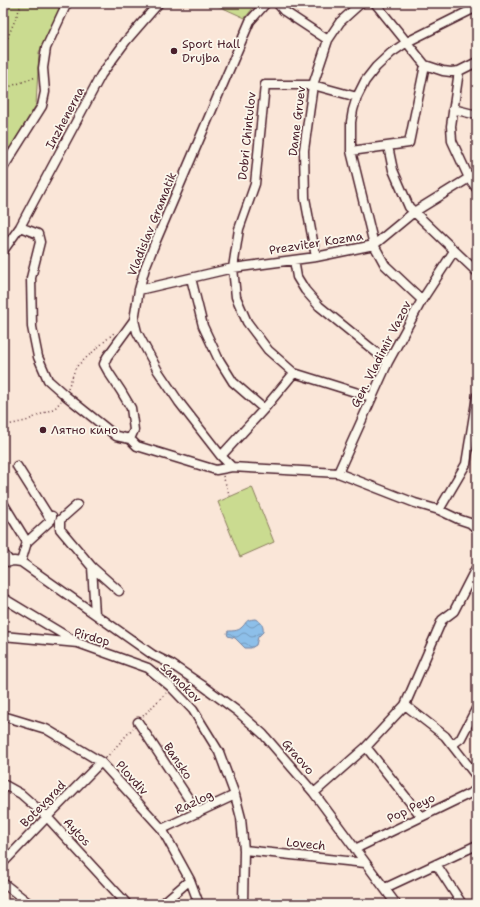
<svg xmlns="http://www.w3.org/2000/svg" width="480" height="907" viewBox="0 0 480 907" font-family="'Shantell Sans',sans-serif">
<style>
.green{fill:#cadb90;stroke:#8a7d5e}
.water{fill:url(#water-waves);stroke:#727f9d}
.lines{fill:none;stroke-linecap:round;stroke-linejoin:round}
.minor-casing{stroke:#4a1f2b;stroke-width:11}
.path{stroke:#4a1f2b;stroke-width:1.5;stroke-dasharray:1 3;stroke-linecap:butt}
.minor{stroke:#fbf7ec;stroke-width:8}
.poi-dot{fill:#4a1f2b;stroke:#fbf7ec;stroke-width:1.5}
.labels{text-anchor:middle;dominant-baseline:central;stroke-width:3.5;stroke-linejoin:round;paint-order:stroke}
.poi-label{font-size:12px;fill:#4a1f2b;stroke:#fbf7ec;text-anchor:start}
.street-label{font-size:12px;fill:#4a1f2b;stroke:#fbf7ec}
</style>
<defs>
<pattern id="water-waves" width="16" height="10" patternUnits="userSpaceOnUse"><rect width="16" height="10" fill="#8dbfe9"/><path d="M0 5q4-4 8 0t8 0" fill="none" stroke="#759bbd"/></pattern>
</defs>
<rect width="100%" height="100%" fill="#fae6d8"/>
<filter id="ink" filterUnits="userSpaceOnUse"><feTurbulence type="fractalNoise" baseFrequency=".025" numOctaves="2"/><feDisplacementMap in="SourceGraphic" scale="8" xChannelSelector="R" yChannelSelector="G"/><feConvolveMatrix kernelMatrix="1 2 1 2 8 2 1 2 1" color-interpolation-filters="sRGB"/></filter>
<g filter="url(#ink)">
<path class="green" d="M3,3H66L39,52L36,105L10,148L3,147Z
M212,3H257L245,18Z
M252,487L274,542L240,557L218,502Z"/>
<path class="water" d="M255,619C261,622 264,624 263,632L258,637L256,645L251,648H245L235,638L228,636L227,633L228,631C232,631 238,631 241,628C248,622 244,620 255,619Z"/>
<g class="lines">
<defs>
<path id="minor" d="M266,3L250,21L155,243L145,268L139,290L134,320L137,332L158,371L179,402L221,456L232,467L338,473L415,503L439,510L458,519L470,523L477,529
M277,3L284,11L328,40
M375,3L425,65L443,71L451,72L459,71
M477,62L459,71L451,126L452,141L469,178L477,189
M357,97L313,85H265L255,184L239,229L233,268L236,297L247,322L268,350L294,373L371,397
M453,109L477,115
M388,146L393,170L409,207L477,272
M351,151L409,143L425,65
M3,168L42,106L45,92L43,68L46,48L67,3
M20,227L38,234L40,242L31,278L32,327L38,357L48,380L66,396L116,436L130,439L137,446L216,470L232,467
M3,251L20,227L101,75L126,41L159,3
M316,257L305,198L304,150L313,85L328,40L340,22L361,3
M294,260L297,277L305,290L319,306L388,362
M191,278L203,326L218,358L233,382L264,409
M139,290L233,268L316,257L374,245L414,212L469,178L477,174
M422,300L385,265L374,245L351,151V122L353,110L357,97L365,81L376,67L391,53L407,42L477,7
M130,439L134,430L131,408L121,391L109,373L104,364L107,357L134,320
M221,456L264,409L294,373
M17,466L51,520
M338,473L388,362L422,300L454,251
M3,503L27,542
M77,505L60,520V529L92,567L119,591
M439,510L466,464L477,396
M3,553L10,562
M3,562L14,561L21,562L153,655L171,664L202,685L237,711L263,734L314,793L396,904
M21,562L27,542L51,520L52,516
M92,567L95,614
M3,598L76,642
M3,636L78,643L148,668L171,687L193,710L219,752L235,795L241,818L244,850L243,904
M405,705L445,736L477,777
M3,716L46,729L101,762L162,829L190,880L199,904
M138,722L198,813
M452,745L461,738L477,707
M366,747L421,816
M3,784L21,794L47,817L127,904
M314,793L366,747L405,705L442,620L454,611L477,566
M162,829L235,795
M355,849L477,790
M244,850L365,863
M3,863L47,817L101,762
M436,864L462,904
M3,883L30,904
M385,888L477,845
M162,904L190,880"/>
</defs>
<use href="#minor" class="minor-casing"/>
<path class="path" d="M3,49L22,3
M3,89L36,77
M68,388L76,367L115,332
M3,426L26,421L55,408L61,401
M223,476L230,497
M143,716L166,693
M106,758L133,728"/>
<use href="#minor" class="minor"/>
</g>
</g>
<g class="poi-dot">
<circle cx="174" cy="51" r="4"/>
<circle cx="43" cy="430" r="4"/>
</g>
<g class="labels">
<g class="poi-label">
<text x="182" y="44">Sport Hall<tspan x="182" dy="14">Drujba</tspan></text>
<text x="51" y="430">Лятно кино</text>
</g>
<g class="street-label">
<text transform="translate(65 118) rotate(-62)">Inzhenerna</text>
<text transform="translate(297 121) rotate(-83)">Dame Gruev</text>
<text transform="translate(247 136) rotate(-84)">Dobri Chintulov</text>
<text transform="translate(152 224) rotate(-68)">Vladislav Gramatik</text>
<text transform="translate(316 243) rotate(-9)">Prezviter Kozma</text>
<text transform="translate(381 354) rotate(-63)">Gen. Vladimir Vazov</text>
<text transform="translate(92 637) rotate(16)">Pirdop</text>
<text transform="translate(181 683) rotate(44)">Samokov</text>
<text transform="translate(298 757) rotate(49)">Graovo</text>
<text transform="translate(178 761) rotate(56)">Bansko</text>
<text transform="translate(132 778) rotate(48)">Plovdiv</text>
<text transform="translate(194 802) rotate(-25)">Razlog</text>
<text transform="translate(43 804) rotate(-46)">Botevgrad</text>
<text transform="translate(411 808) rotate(-26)">Pop Peyo</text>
<text transform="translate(77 832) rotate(47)">Aytos</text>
<text transform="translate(306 844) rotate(6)">Lovech</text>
</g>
</g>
<rect width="480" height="907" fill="none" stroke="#fbf7ec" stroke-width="16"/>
<rect x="8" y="8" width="464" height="891" fill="none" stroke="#4a1f2b" stroke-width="1.5" filter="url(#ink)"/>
</svg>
